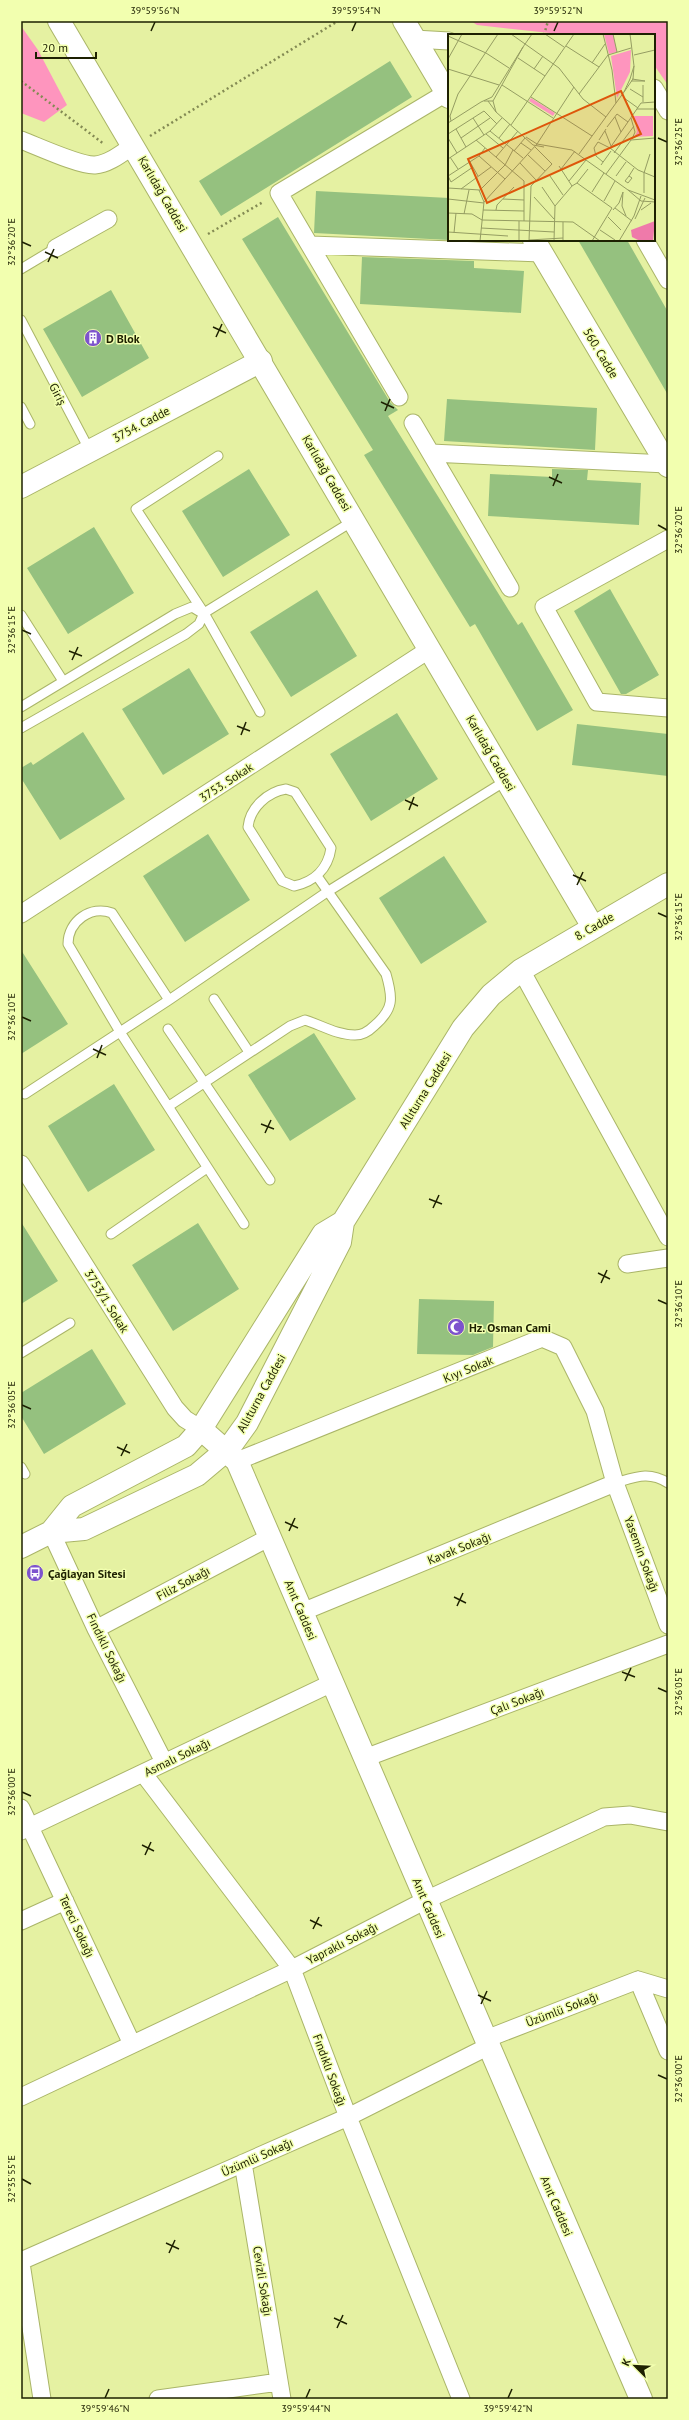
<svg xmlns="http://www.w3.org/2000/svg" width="689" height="2420" viewBox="0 0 689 2420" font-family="'PT Sans',sans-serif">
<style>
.green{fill:#fe95be}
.building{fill:#95c17f}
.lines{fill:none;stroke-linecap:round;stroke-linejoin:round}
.service-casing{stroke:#aab568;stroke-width:11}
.minor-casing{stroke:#aab568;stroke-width:19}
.tertiary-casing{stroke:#aab568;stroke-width:24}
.secondary-casing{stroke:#aab568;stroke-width:24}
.path{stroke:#838a53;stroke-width:2.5;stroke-dasharray:2 3;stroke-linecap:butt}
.service{stroke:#fff;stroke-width:9}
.minor{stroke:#fff;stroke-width:17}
.tertiary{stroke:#fff;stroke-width:22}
.secondary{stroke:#fff;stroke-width:22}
.ticks{fill:none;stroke:#1d2001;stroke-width:1.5}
.labels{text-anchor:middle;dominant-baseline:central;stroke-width:3;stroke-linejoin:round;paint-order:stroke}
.street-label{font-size:12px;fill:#1d2001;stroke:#f2ffaf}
.poi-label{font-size:12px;font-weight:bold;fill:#1d2001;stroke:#f2ffaf;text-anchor:start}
.inset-road{fill:none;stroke:#959d62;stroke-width:1}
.view{fill:#de560b;fill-opacity:0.15;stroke:#de560b;stroke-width:2}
.inset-edge{fill:none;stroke:#1d2001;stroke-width:2}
.neatline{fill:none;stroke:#1d2001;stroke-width:1.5}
.ticks-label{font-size:10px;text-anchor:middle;fill:#1d2001}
</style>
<rect width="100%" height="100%" fill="#e5f1a2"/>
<path class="green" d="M471,21H668V85L654,65V35H568L477,25Z
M21,26L38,50L67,105L44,122L21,113Z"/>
<path class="building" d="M390,61L412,97L221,216L199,181Z
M316,191L449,198V240L314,233Z
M278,217L390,402L398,410L388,416L518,625L522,622L573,710L537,731L475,624L470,627L364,455L373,450L242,239Z
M578,240H627L635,254L668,312V395Z
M362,257L474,261V268L524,271L521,313L360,304Z
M111,290L149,358L82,397L43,329Z
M447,399L597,408L595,450L444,441Z
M249,469L290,535L223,577L182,511Z
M552,469L588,470L587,480L641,483L639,525L488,516L490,474L552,477Z
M94,527L134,593L68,634L27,568Z
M610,589L659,675L626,694H621L574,611Z
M317,590L357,656L291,697L250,632Z
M189,668L229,734L163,775L122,709Z
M397,713L438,779L371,821L330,754Z
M577,724L668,734V776L572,765Z
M83,732L125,799L60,840L21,778V768L31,762L33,765Z
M208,834L250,900L185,942L143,876Z
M444,856L487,922L421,964L379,898Z
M21,950L68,1024L21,1054Z
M314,1033L356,1099L290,1141L248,1075Z
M114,1084L155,1150L88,1192L48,1126Z
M21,1222L58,1281L21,1304Z
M198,1223L239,1289L173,1331L132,1265Z
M419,1299L494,1301L493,1347L473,1355L417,1354Z
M92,1349L126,1404L44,1454L21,1416V1393Z"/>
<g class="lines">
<defs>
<path id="service" d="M21,269L56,248
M21,320L90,451
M21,407L30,424
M218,456L136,509L204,613L260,712
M21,615L63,681
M21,707L175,614L192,607L202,613
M21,728L186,634L199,624L204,613L353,521
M286,789L295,792L331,848C328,869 314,882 294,886L282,881L248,827C250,808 267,792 286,789Z
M214,999L249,1052
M169,1000L112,913C91,905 68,921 68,944L120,1032L244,1224
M168,1029L270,1180
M25,1094L169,1000L327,892L507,780
M169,1106L290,1026L305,1020C321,1025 337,1035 355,1035C363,1035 369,1031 374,1026C394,1009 393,998 386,974L317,876
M111,1234L207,1168
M21,1353L70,1323
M21,1467L25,1474
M615,1483C636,1477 649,1471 668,1483"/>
<path id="minor" d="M414,39L449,41
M654,88L668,111
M21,140C37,146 80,166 95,165C109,164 122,153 134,145
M645,240L668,280
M310,245L542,253
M56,248L108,219
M399,397L279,193L446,93
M413,423L510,588
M431,453L667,464
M668,539L544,607L597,702L668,708
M21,914L430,649
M521,970L668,1237
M21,1164L175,1408L185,1419L201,1429
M627,1264L668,1258
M237,1461L542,1338L563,1347L595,1411L615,1483L668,1625
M51,1532L96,1629L164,1762
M302,1612L615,1483
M96,1629L270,1537
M365,1758L668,1644
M143,1773L292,1969L348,2117L461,2399
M21,1808L132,2044
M21,1831L332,1683
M21,1921L65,1901
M638,1980L668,2051
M638,1980L668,1989
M486,2039L638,1980
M21,2097L292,1969L426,1900L604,1817L630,1815L668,1822
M243,2163L282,2399
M21,2261L348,2117L489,2046
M21,2263L42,2399
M158,2399L279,2382"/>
<path id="tertiary" d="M404,21L449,97
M534,240L668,466
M21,487L261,361"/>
<path id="secondary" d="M59,21L593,927
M201,1429L237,1461L641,2399
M51,1532L72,1506L186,1446L201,1429L323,1234L343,1222
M21,1547L51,1532L84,1529L197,1475L229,1448L247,1423L340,1242L343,1222L463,1028L491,995L521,970L668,884"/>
</defs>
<use href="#service" class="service-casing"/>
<use href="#minor" class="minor-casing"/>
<use href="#tertiary" class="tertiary-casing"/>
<use href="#secondary" class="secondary-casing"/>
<path class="path" d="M544,35L548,21
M21,81L104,144
M150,136L338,21
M208,234L263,202"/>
<use href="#service" class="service"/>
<use href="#minor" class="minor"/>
<use href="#tertiary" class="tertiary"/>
<use href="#secondary" class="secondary"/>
</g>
<path class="ticks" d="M151,31L155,22M352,31L356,22M554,31L558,22M658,138L667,142M22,242L31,246M45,252L58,258M48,262L54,249M213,327L226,333M216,337L222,324M381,402L394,408M385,411L390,399M549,477L562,483M553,486L558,474M658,525L667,530M22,630L31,634M69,651L82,656M72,660L78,647M237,726L250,731M241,735L246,722M405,800L418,806M409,810L414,797M573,875L586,881M577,885L583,872M658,913L667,917M22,1017L31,1021M93,1049L106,1055M97,1058L102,1045M261,1124L274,1129M265,1133L271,1120M429,1199L442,1204M433,1208L439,1195M598,1273L610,1279M601,1283L607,1270M658,1300L667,1304M22,1405L31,1409M117,1447L130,1453M121,1456L127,1444M285,1522L298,1528M289,1531L295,1518M454,1597L466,1603M457,1606L463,1593M622,1672L635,1677M625,1681L631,1668M658,1688L667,1692M22,1792L31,1796M142,1845L154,1851M145,1855L151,1842M310,1920L322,1926M313,1929L319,1917M478,1995L491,2001M481,2004L487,1991M658,2075L667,2079M22,2179L31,2184M166,2243L179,2249M169,2253L175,2240M334,2318L347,2324M337,2328L343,2315M105,2398L109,2389M306,2398L310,2389M508,2398L512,2389"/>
<defs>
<symbol id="building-disc" viewBox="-11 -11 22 22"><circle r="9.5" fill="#7d53cd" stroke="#f2ffaf"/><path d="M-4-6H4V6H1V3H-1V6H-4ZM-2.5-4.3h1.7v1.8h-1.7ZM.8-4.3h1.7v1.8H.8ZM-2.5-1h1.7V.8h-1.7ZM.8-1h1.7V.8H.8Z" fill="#fff"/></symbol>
<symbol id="mosque-disc" viewBox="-11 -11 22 22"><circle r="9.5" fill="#7d53cd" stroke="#f2ffaf"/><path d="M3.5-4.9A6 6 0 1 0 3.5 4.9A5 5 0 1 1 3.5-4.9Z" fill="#fff"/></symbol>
<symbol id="bus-disc" viewBox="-11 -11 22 22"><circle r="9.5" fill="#7d53cd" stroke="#f2ffaf"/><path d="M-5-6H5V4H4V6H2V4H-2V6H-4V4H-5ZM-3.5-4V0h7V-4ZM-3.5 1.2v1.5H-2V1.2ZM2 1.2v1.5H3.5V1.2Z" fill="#fff"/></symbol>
</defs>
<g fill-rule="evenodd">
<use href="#building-disc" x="83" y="328" width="20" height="20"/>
<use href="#mosque-disc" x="446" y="1317" width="20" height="20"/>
<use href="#bus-disc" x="25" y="1563" width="20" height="20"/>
</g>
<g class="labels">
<g class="street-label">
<text transform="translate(163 194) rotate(60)">Karlıdağ Caddesi</text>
<text transform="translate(601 353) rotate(59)">560. Cadde</text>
<text transform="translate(58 394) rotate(63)">Giriş</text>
<text transform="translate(141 424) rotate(-28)">3754. Cadde</text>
<text transform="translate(327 473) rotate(60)">Karlıdağ Caddesi</text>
<text transform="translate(491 753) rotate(60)">Karlıdağ Caddesi</text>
<text transform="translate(226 782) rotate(-33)">3753. Sokak</text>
<text transform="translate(594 926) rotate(-30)">8. Cadde</text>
<text transform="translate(425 1090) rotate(-58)">Allıturna Caddesi</text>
<text transform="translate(107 1301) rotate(58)">3753/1. Sokak</text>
<text transform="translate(468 1369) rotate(-22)">Kıyı Sokak</text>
<text transform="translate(261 1393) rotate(-61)">Allıturna Caddesi</text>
<text transform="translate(459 1548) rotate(-22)">Kavak Sokağı</text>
<text transform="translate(642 1554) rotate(70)">Yasemin Sokağı</text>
<text transform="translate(183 1583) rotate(-28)">Filiz Sokağı</text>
<text transform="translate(301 1610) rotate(67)">Anıt Caddesi</text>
<text transform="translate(107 1648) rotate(64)">Fındıklı Sokağı</text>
<text transform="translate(517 1701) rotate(-21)">Çalı Sokağı</text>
<text transform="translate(177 1757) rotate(-26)">Asmalı Sokağı</text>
<text transform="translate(429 1908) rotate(67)">Anıt Caddesi</text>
<text transform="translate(77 1926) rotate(65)">Tereci Sokağı</text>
<text transform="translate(342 1943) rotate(-27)">Yapraklı Sokağı</text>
<text transform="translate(562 2009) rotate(-21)">Üzümlü Sokağı</text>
<text transform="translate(330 2070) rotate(70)">Fındıklı Sokağı</text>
<text transform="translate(257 2157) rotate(-24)">Üzümlü Sokağı</text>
<text transform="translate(557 2206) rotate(67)">Anıt Caddesi</text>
<text transform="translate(263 2281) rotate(81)">Cevizli Sokağı</text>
</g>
<g class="poi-label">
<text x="106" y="338">D Blok</text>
<text x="469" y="1327">Hz. Osman Cami</text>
<text x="48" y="1573">Çağlayan Sitesi</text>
</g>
</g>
<g transform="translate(448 34)">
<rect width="207" height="207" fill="#e5f1a2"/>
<path d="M156,0H165L169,18L161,20ZM183,16L182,38L169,64L163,22ZM83,64L107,79L105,82L81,67ZM186,82H205V102L186,103L189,98Z" fill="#fe95be"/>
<path d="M207,187L205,207H192L184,203L183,196Z" fill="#ef7aaa"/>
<path class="inset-road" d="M63,0L111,34L135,65L158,83M97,0L116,13M155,0L164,36L168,69M165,0L169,18M182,0L186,32M0,2L38,19L61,34M118,12L151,33M75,13L84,0M186,21L207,16M70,24L97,42M0,25L14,0M144,29L157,10M186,32L185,45L176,58L182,45ZM0,35L51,51M86,35L95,22M183,47H197L184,45M54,51L105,84M182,55L195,63M131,60L160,21L183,14M83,63L144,102M176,64L190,74M40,67L48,78L45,67M195,68V51M207,68L193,69L162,114L190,136L207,143M189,75H207M48,78L85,111L96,113M167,83L173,98M25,84L36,101M183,84L187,98L184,105M3,87L2,82L10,60L50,0M0,89L33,68L44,63L75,13L45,67H36M63,91L126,0M159,93L169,80L180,88M8,95L18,113M42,97L75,124M157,97L163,112M0,100L36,77L49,90M38,100L55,114M78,103L89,110L124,116L180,156L207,166M0,104L9,119M13,104L42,84M51,104L62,90M28,106L76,147V187M151,106L158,95M73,109L83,116M89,110L126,53M66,117L77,104M166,119L186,92M131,120L176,58M80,121L97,137M31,122L57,145M2,123L10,135M48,123L70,97M0,125L42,97L54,84M22,128L30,142M155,128L148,122L146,114L150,108L162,114M72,129L88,146M153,131L163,117M111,132L124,152M113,135L127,117M158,140L183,106L207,104M0,142L31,122L37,114M0,142L3,148L25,133M102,142L115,161M168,142L178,128M181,142L184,144L180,149L177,147L181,142L186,134M28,143L33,155M121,147L138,126M129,149L140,135M94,153L107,172M0,154L32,156L57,131L65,116M13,155L43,133M31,156L36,168M180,156L193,167L207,168M144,158L156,139M196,159V139L202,120M86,163L106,185M0,165L36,169M55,165L76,166M156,167L167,147M167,174L184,187M35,176L76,177M48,176L49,171L66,153M165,176L171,169L175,158L174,172L178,182M193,176L203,169M0,179L24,180L34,186L125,188L152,207M16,180L21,156M160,183L173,196M187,185L197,164M33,194L106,198M152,196L167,206M0,198L60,202M6,199L8,179M81,206L115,204M32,207L36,168L89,110M71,207V187M81,207L83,152L104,130L87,113M106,207L107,172L124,152L129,149L164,174L144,207M115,207V188M171,207L186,182L193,162"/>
<path class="view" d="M173,57L193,100L39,169L20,125Z"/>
<rect width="207" height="207" class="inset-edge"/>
</g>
<rect width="689" height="2420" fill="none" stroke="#f2ffaf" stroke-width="44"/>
<g transform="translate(635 2366) rotate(294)" stroke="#f2ffaf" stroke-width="3" paint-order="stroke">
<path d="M0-3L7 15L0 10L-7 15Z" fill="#1d2001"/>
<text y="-6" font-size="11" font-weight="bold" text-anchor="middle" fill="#1d2001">K</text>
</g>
<path d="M36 52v6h60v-6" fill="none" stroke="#1d2001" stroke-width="2"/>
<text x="42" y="52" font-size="12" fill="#1d2001" stroke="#f2ffaf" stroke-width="3" paint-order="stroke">20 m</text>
<rect x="22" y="22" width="645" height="2376" class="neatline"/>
<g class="ticks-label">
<text x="155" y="14">39°59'56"N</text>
<text x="356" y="14">39°59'54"N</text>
<text x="558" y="14">39°59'52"N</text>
<text transform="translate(678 142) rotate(-90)" y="4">32°36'25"E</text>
<text transform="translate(11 242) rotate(-90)" y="4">32°36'20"E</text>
<text transform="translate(678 530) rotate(-90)" y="4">32°36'20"E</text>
<text transform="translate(11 630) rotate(-90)" y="4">32°36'15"E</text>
<text transform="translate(678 917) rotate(-90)" y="4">32°36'15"E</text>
<text transform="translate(11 1017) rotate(-90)" y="4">32°36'10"E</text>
<text transform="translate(678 1304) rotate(-90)" y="4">32°36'10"E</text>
<text transform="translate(11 1405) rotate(-90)" y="4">32°36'05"E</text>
<text transform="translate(678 1692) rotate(-90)" y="4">32°36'05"E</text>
<text transform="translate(11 1792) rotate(-90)" y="4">32°36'00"E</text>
<text transform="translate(678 2079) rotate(-90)" y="4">32°36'00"E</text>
<text transform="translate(11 2179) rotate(-90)" y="4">32°35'55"E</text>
<text x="105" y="2412">39°59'46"N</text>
<text x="306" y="2412">39°59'44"N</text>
<text x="508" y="2412">39°59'42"N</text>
</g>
</svg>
